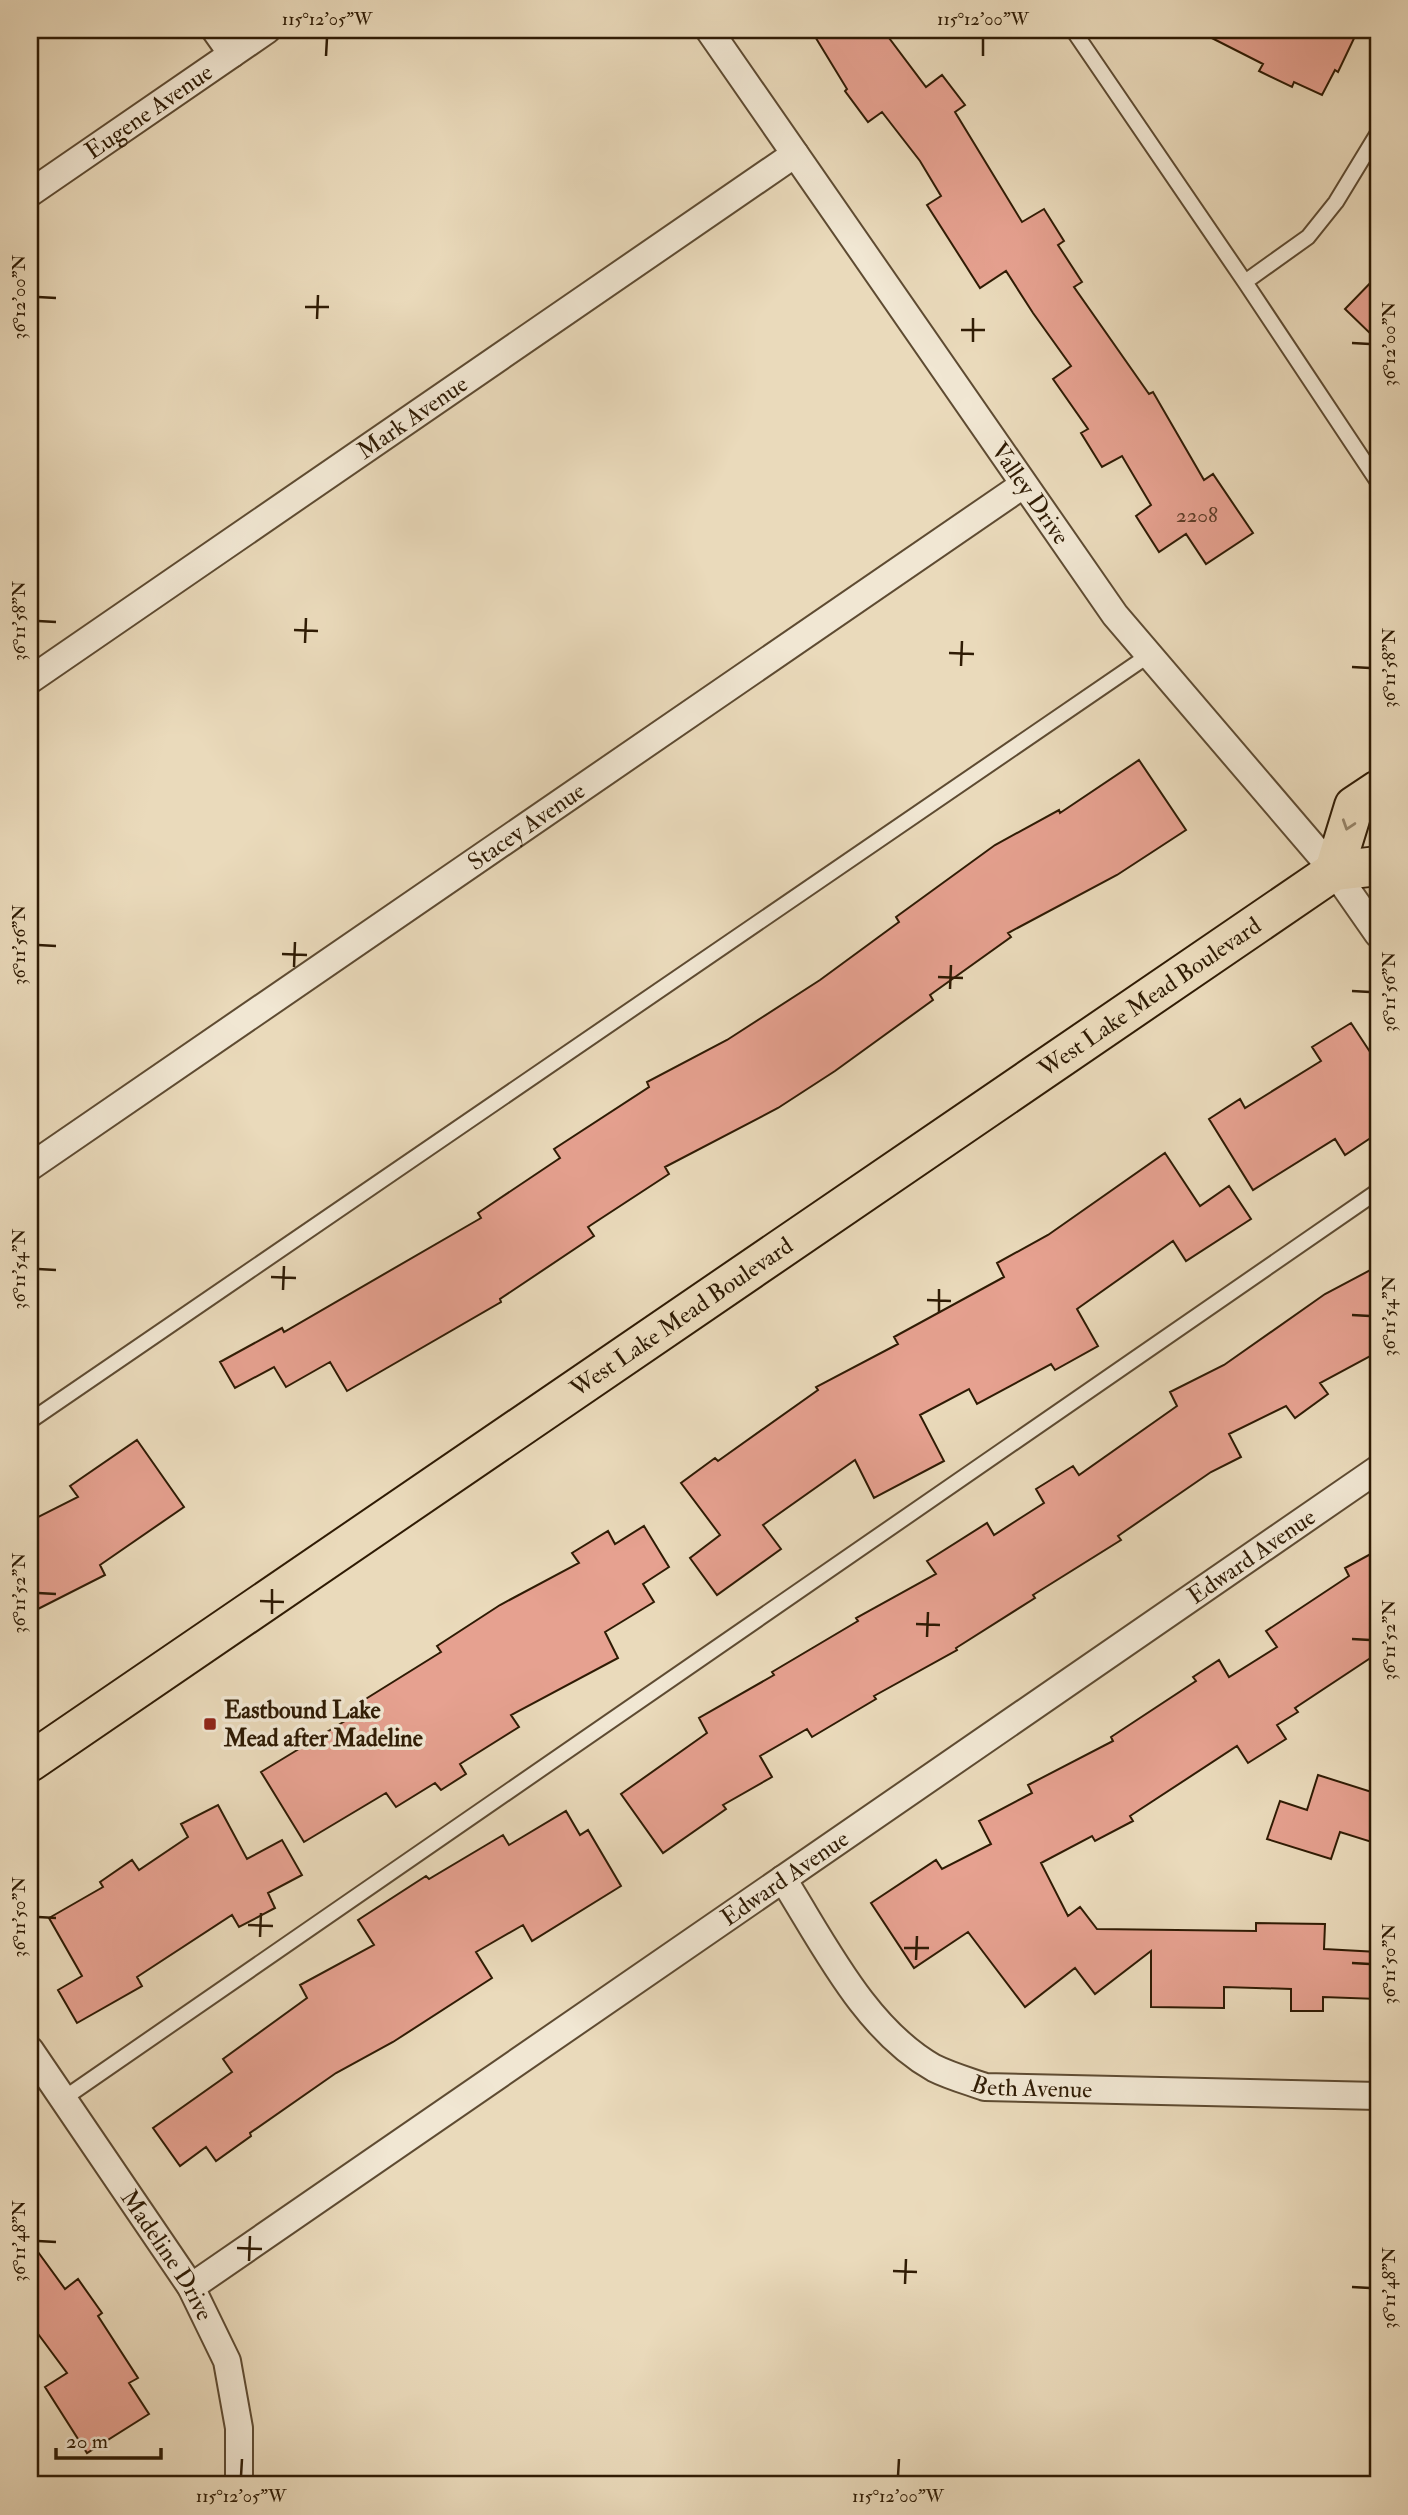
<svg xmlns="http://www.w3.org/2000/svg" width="1408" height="2515" viewBox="0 0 1408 2515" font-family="'IM FELL Double Pica',serif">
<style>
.building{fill:#e6a190;stroke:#2f1b04;stroke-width:2}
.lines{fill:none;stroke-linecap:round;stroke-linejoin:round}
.lane-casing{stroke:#5e4b32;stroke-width:18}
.street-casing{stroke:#5e4b32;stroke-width:30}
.primary-casing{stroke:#2f1b04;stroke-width:42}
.lane{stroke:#f1e7d3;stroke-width:14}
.street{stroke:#f1e7d3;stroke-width:26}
.primary{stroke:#eadabb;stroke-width:38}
.oneway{stroke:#968469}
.ticks{fill:none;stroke:#2f1b04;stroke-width:2.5}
.poi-dot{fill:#8f2418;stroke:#f1e7d3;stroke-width:2.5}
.labels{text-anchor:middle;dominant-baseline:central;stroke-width:7;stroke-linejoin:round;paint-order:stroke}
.number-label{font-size:21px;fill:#5d3c27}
.street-label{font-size:24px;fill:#2f1b04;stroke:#f1e7d3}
.poi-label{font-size:24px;font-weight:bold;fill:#2f1b04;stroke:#f1e7d3;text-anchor:start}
.neatline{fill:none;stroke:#2f1b04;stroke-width:2.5}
.ticks-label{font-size:18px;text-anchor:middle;fill:#2f1b04}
</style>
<rect width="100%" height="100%" fill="#eadabb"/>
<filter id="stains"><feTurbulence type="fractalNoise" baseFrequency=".00286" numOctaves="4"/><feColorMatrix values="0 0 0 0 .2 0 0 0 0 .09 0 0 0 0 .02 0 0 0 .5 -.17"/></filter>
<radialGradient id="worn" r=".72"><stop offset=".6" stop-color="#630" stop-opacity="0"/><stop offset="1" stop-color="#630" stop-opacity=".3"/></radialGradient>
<path class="building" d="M811,30H883L926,87L942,75L965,105L955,112L1022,222L1044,209L1064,241L1058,245L1082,282L1074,287L1149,394L1153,392L1204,480L1213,474L1253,533L1206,564L1186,534L1159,552L1136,516L1151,505L1122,456L1102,467L1081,433L1088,429L1053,379L1071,366L1033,313L1006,271L980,288L927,205L941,196L920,161L882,112L868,122L845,91L847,89Z
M1196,30H1358L1338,72L1335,70L1322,95L1294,82L1292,87L1259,71L1263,64Z
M1378,275V341L1345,309Z
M1139,760L1186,830L1117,875L1008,933L1011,937L930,995L933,1000L835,1071L778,1108L665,1167L669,1174L588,1227L594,1236L500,1299L501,1302L347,1391L330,1362L286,1387L274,1367L235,1388L220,1362L282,1328L284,1332L481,1218L478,1213L560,1158L554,1149L649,1087L647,1082L727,1040L820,980L899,922L896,917L995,845L1059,810L1060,813Z
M1351,1023L1378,1064V1133L1345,1155L1335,1139L1253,1190L1209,1119L1240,1099L1245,1108L1321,1061L1312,1047Z
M1165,1153L1200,1206L1229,1186L1251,1219L1186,1261L1173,1241L1077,1309L1098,1346L1055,1370L1051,1364L977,1404L969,1389L920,1415L944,1461L874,1498L855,1460L763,1525L781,1549L717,1595L690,1558L720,1535L681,1483L715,1458L718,1461L818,1390L816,1387L898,1344L894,1337L1004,1277L997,1263L1048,1235Z
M1378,1266V1352L1320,1383L1328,1394L1295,1418L1286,1406L1229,1434L1241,1457L1211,1472L1118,1536L1121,1540L1033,1595L1035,1598L956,1648L957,1650L874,1696L876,1699L812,1737L807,1729L760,1756L772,1777L723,1805L726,1809L663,1853L621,1794L707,1733L699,1718L774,1675L772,1672L858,1621L856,1618L936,1574L927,1561L987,1523L994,1535L1044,1503L1036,1489L1073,1466L1079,1475L1177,1406L1170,1392L1224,1365L1325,1294Z
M137,1440L184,1507L100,1565L105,1575L30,1613V1521L78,1497L70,1486Z
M644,1526L669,1567L643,1584L654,1602L605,1632L618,1658L511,1715L519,1727L460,1764L466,1774L441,1790L435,1783L396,1807L386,1793L304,1842L261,1772L368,1707L364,1700L441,1652L437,1646L500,1605L579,1563L572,1553L608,1531L615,1544Z
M1378,1550V1653L1295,1708L1298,1712L1277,1725L1286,1739L1248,1763L1237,1746L1130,1816L1133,1821L1095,1841L1092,1836L1041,1863L1068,1916L1080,1907L1097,1929L1256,1931V1923L1325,1924L1324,1949L1378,1952V1999L1323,1997V2011H1291V1989L1224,1987V2008L1151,2007V1951L1095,1994L1075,1968L1025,2007L968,1932L914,1968L871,1903L936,1860L942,1869L991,1844L979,1821L1032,1793L1028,1785L1113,1741L1111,1737L1196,1681L1193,1677L1219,1660L1229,1677L1277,1647L1266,1631L1349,1576L1345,1568Z
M1318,1775L1378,1794V1844L1340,1832L1331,1859L1267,1839L1280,1801L1307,1810Z
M218,1805L247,1859L282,1840L302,1875L268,1893L275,1908L239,1927L232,1915L137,1977L142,1986L77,2023L58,1990L82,1976L49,1918L103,1887L100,1882L132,1860L139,1870L188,1837L181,1824Z
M566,1811L580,1835L588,1830L621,1886L532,1941L523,1925L476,1952L492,1978L393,2042L336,2073L250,2133L251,2136L216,2161L206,2147L180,2166L153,2128L232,2072L223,2059L307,1998L300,1985L374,1945L358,1920L426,1876L429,1879L503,1835L509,1845Z
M30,2241L65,2289L78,2279L102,2313L98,2316L138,2378L129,2383L149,2414L87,2453L45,2387L67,2373L30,2323Z"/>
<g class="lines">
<defs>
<path id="lane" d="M1073,30L1245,282L1378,482
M1245,282L1308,237L1336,202L1378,133
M30,1421L1149,655
M63,2099L1378,1191"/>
<g id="street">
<path d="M215,30L232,54"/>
<path id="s1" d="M709,30L1115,615L1334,871L1378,934"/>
<path id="s2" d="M30,193L267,30"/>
<path id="s3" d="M30,680L795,154"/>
<path id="s4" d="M30,1167L1023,485"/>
<path id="s5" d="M783,1879C824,1944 865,2029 934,2068C950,2076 968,2081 985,2087L1378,2096"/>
<path id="s6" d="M30,2050L191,2287L227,2361L239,2428V2485"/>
<path id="s7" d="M191,2287L1378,1469"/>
</g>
<g id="primary">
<path d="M1334,871L1354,806L1378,790"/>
<path id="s8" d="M30,1762L1334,871L1378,866"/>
</g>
</defs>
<use href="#lane" class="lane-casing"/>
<use href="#street" class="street-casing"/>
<use href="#primary" class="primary-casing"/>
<use href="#lane" class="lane"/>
<use href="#street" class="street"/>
<use href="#primary" class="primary"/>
</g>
<defs><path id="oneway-chevron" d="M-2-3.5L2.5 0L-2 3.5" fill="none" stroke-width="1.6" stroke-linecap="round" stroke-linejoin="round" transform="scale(1.75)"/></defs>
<use class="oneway" href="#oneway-chevron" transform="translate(1348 825) rotate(108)"/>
<path class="ticks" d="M326,56L327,38M983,56V38M38,297L56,298M305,307H329M317,319L318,295M961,330H985M973,342V318M1352,343L1370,344M38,621L56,622M294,630L318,631M305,643L306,618M949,653L974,654M961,666L962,641M1352,667L1370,668M38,945L56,946M282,954L307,955M294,967L295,942M938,977L963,978M950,989L951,965M1352,991L1370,992M38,1269L56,1270M271,1277L296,1278M283,1290L284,1266M927,1300L951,1301M939,1313V1289M1352,1315L1370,1316M38,1593L56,1594M260,1601L284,1602M272,1614V1589M916,1624L940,1625M927,1637L928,1612M1352,1639L1370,1640M38,1917L56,1918M248,1925L273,1926M260,1937L261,1913M904,1948H929M916,1960L917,1936M1352,1963L1370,1964M38,2241L56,2242M237,2248L262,2249M249,2261L250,2236M893,2271L917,2272M905,2284L906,2259M1352,2287L1370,2288M241,2476L242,2459M898,2476L899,2459"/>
<rect class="poi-dot" x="203" y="1717" width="14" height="14" rx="3.5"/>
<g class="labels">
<g class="number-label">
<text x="1197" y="515">2208</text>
</g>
<g class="street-label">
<text stroke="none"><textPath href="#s2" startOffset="144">Eugene Avenue</textPath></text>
<text stroke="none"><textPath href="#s3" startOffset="464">Mark Avenue</textPath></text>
<text stroke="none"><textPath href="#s1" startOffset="564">Valley Drive</textPath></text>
<text stroke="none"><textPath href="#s4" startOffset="602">Stacey Avenue</textPath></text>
<text stroke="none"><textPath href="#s8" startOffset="1356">West Lake Mead Boulevard</textPath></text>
<text stroke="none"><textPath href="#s8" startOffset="789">West Lake Mead Boulevard</textPath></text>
<text stroke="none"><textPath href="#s7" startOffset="1288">Edward Avenue</textPath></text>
<text stroke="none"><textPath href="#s7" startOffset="721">Edward Avenue</textPath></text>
<text stroke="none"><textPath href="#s5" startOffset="346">Beth Avenue</textPath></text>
<text stroke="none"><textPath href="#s6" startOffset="247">Madeline Drive</textPath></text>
</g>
<g class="poi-label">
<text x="224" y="1710">Eastbound Lake<tspan x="224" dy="28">Mead after Madeline</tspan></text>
</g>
</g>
<rect width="1408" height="2515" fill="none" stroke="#eadabb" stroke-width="77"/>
<path d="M56 2448v10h105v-10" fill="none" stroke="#2f1b04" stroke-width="3.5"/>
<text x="66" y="2448" font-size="21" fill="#2f1b04" stroke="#f1e7d3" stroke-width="5" paint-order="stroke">20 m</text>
<rect x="38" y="38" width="1332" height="2438" class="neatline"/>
<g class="ticks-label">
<text x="327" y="25">115°12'05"W</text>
<text x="983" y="25">115°12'00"W</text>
<text transform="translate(19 297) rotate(-90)" y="6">36°12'00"N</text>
<text transform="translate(1389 344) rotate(-90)" y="6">36°12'00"N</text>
<text transform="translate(19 621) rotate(-90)" y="6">36°11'58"N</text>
<text transform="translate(1389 668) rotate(-90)" y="6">36°11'58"N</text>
<text transform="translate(19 945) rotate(-90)" y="6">36°11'56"N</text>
<text transform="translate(1389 992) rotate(-90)" y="6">36°11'56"N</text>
<text transform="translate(19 1269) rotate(-90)" y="6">36°11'54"N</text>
<text transform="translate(1389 1316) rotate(-90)" y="6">36°11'54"N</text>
<text transform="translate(19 1593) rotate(-90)" y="6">36°11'52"N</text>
<text transform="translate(1389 1640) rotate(-90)" y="6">36°11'52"N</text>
<text transform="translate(19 1917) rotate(-90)" y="6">36°11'50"N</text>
<text transform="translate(1389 1964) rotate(-90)" y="6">36°11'50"N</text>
<text transform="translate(19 2241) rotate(-90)" y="6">36°11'48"N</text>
<text transform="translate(1389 2288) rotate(-90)" y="6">36°11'48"N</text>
<text x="241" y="2502">115°12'05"W</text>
<text x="898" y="2502">115°12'00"W</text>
</g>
<rect width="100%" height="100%" filter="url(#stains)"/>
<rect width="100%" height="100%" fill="url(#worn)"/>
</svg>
